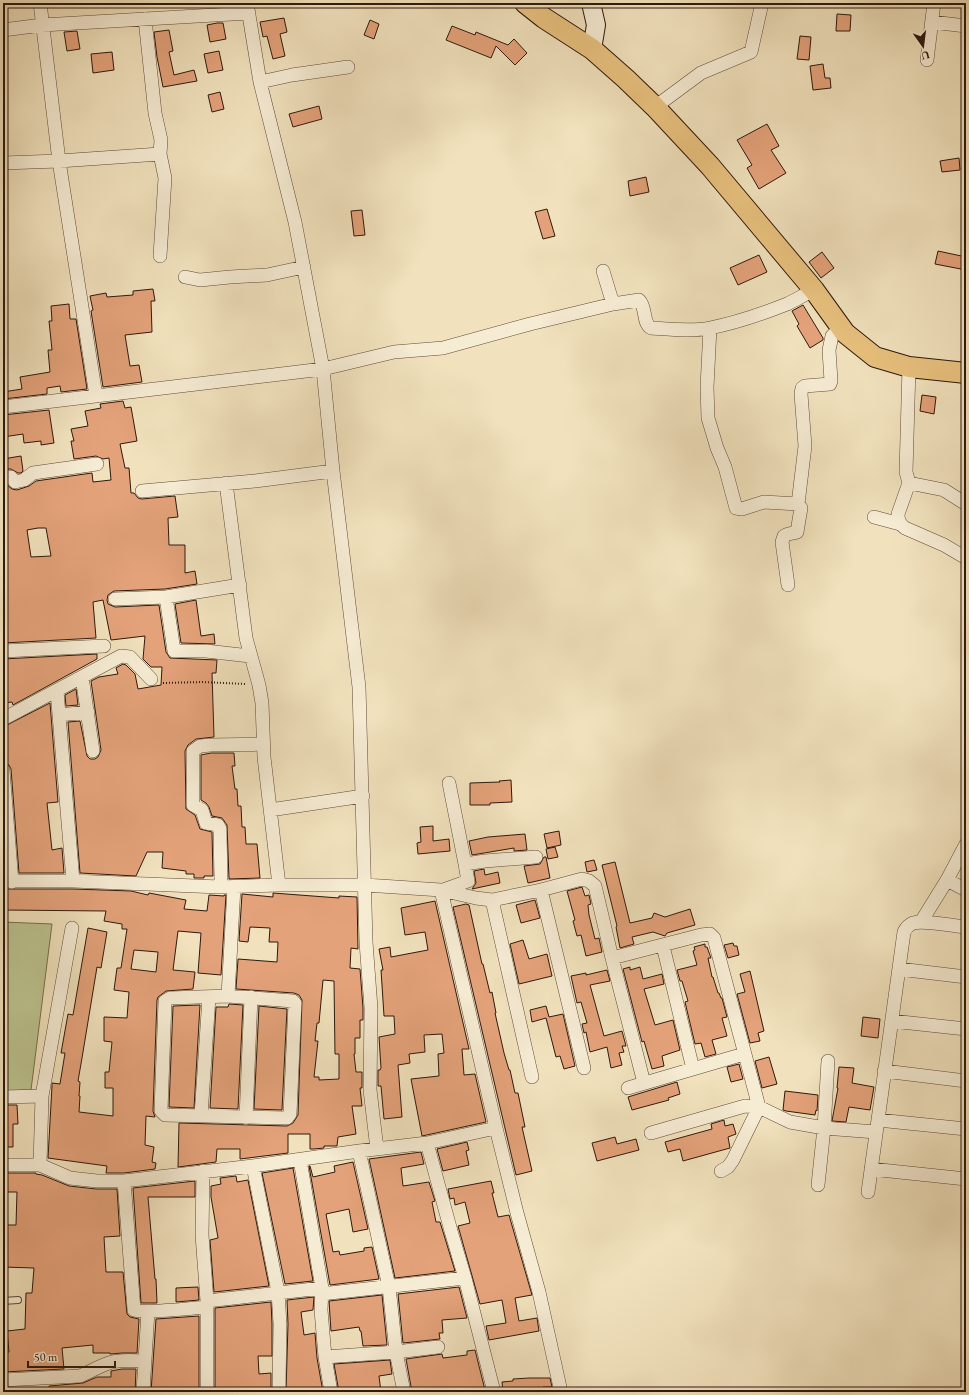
<svg xmlns="http://www.w3.org/2000/svg" width="969" height="1395" viewBox="0 0 969 1395" font-family="'EB Garamond',serif">
<style>
.green{fill:#bcc38f;stroke:#756e4e}
.building{fill:#e4a27a;stroke:#2e180d;fill-rule:evenodd}
.lines{fill:none;stroke-linecap:round;stroke-linejoin:round}
.lane-casing{stroke:#5f4a39;stroke-width:8}
.street-casing{stroke:#5f4a39;stroke-width:14}
.secondary-casing{stroke:#2e180d;stroke-width:20}
.primary-casing{stroke:#2e180d;stroke-width:22}
.path{stroke:#2e180d;stroke-width:2;stroke-dasharray:1 2;stroke-linecap:butt}
.lane{stroke:#f6ecd4;stroke-width:6}
.street{stroke:#f6ecd4;stroke-width:13}
.secondary{stroke:#f6ecd4;stroke-width:18}
.primary{stroke:#e8c17e;stroke-width:20}
</style>
<rect width="100%" height="100%" fill="#f1e2bd"/>
<filter id="stains"><feTurbulence type="fractalNoise" baseFrequency=".005" numOctaves="4"/><feColorMatrix values="0 0 0 0 .2 0 0 0 0 .09 0 0 0 0 .02 0 0 0 .5 -.17"/></filter>
<radialGradient id="worn" r=".72"><stop offset=".6" stop-color="#630" stop-opacity="0"/><stop offset="1" stop-color="#630" stop-opacity=".3"/></radialGradient>
<path class="green" d="M3,922L52,924L31,1090L3,1091Z"/>
<path class="building" d="M837,14L851,15L850,31H836Z
M284,18L287,32L280,34L285,56L273,59L267,36L263,37L260,22Z
M370,20L379,24L374,39L364,35Z
M217,23H223L226,39L210,42L207,25Z
M452,26L475,35L476,32L508,45L514,39L527,53L515,65L496,46L491,58L446,40Z
M169,30L173,51L169,52L174,75L194,70L197,81L163,87L157,57L154,32Z
M77,31L80,49L67,51L64,32Z
M800,36L811,37L809,60L797,59Z
M219,51L223,70L208,73L204,54Z
M112,52L114,70L93,73L91,54Z
M823,64L825,78H830L831,88L813,90L810,66Z
M220,92L224,109L212,112L208,95Z
M319,106L322,119L293,127L289,114Z
M767,124L779,146L771,150L786,173L759,189L747,168L752,165L737,140Z
M959,158L960,170L942,172L940,161Z
M646,177L649,192L630,196L628,181Z
M547,209L555,236L543,239L535,212Z
M362,210L365,235L354,236L351,211Z
M938,251L966,257V270L935,264Z
M822,252L834,268L821,278L809,262Z
M759,255L767,272L738,285L730,268Z
M153,289L155,301H151L152,332L125,335L130,366L139,365L142,382L103,387L91,311L93,310L90,296L106,293L107,297L133,295V291Z
M69,304L70,319H76L87,389L61,392L60,386L47,388V394L3,399V392L22,389L20,377L50,372L48,350H52L49,321H52L51,306Z
M803,305L823,338V340L810,348L797,326L799,324L792,311Z
M922,395L936,397L934,414L920,411Z
M123,401L125,408L131,407L137,441L120,444L125,468H129L131,493H134L138,498L142,499L175,496L178,517L168,518L169,545H185V573L195,571L197,584L165,589L114,591L108,595L107,600L108,604L115,607L159,605L166,652L170,658L217,660L216,673H212L214,737L196,739L188,745L185,751L186,809L195,815L200,829L212,832L213,876H204V878H194V874H186V871L162,868L163,852H147L136,876L80,873L68,722L80,721L87,756L90,759H95L98,757L101,750L91,681L99,677L118,674L116,668L123,664L126,665L135,674L138,689L161,685L162,667H151L143,659L145,636L111,640L103,600L93,602L96,638L3,643V583H7L5,546L3,547V485H7L12,489L17,490L29,486L36,481L92,473L93,482L111,480L109,458L103,459L96,456L74,459L71,441H74L71,429L88,426L85,411L101,408L100,404ZM38,528H46L51,556L31,557L27,530Z
M49,410L54,443L41,445V441L24,443L23,434L3,437V415Z
M21,456L23,471L21,473H18L11,469H3V459Z
M196,600L201,636L214,634L215,644L181,643L175,604Z
M97,654V659L13,705L12,702L3,703V659Z
M76,689L78,705L66,706L65,695Z
M50,703L58,802L47,803L52,850L62,848L64,873H19L11,769L9,765L5,762L3,746L5,745L3,727Z
M234,753L235,766H232L235,789H237L238,806H241L242,827H245L246,844H257L260,878L229,879L227,825L222,818L212,816L209,807L206,803L201,800V755L211,753Z
M511,780L512,802L490,803V805H470V783L500,782L499,781Z
M433,826V841L449,839L450,851L418,854L417,843L421,842L420,827Z
M559,831L561,845L547,848L544,834Z
M525,834L527,850L514,851V848L472,855L469,841L488,837Z
M555,847L558,857L548,859L546,849Z
M544,857H546L550,878L528,883L524,866L540,864Z
M594,860L597,870L587,872L585,862Z
M615,862L630,923L652,918L654,913L665,917L690,909L695,925L667,933L665,936L653,932L632,937L634,944L620,948L616,927L617,926L602,865Z
M484,869L485,875L498,872L500,883L472,889L476,883L474,871Z
M582,887L585,896L589,895L591,904L588,905L589,915L595,939L599,938L602,952L586,956L581,935L577,936L573,921L575,920L567,891Z
M3,889H73L131,891L148,895L149,893L186,900L184,909L207,911L209,895L224,896V895H226L221,975L198,973L201,933L178,931L173,970L195,972L193,989L166,991L158,997L157,1000L153,1111L155,1117L146,1116L145,1145L154,1147L152,1162L156,1163L155,1169L124,1173H106L107,1166L48,1158L52,1086V1083L60,1084L65,1053H61L68,1014L73,1015L88,928L107,932L101,968L97,967L82,1058L78,1081L80,1082L79,1096H80L79,1112L113,1116V1088H105V1072H109L112,1042L104,1041V1017L127,1018L129,992L114,990L117,968H121L127,929H122V924L104,921L106,911L3,910ZM134,950L158,952L156,972L131,969Z
M273,893L339,898V896L357,897L358,949L351,948L350,968L360,969L363,1008V1020H360V1038H355V1054H354L356,1072H362V1088H360L362,1106H352L356,1134L338,1137L337,1146H324V1148L314,1149H310V1134H288V1153L240,1159V1149H217L216,1162L178,1167L179,1123L287,1126L293,1123L298,1115L302,1000L299,995L294,993L236,989L238,959L277,962L278,942H269L270,928L250,927L248,942L239,941L242,894L273,897ZM323,980L334,981L335,1054H339V1079L319,1080V1077H314L318,1041H315L317,1023H319Z
M535,900L540,918L521,923L516,905Z
M435,901L469,1049H462L464,1075L475,1074L486,1122L422,1136L411,1079L439,1076L438,1054L444,1053L442,1034L424,1035L425,1052L409,1054L410,1063L398,1065L402,1117L384,1119L381,1086H378V1070H380L381,1068L379,1037L395,1034L394,1016H384L381,970H383L379,949L390,947L391,957L428,950L425,932L405,935L401,908Z
M466,904L469,905L482,964H483L490,993L492,992L496,1013H495L504,1053L509,1070H510L515,1093H518L525,1127H522L532,1171L516,1175L453,907Z
M523,940L529,959L547,954L552,976L519,984L510,944Z
M733,943L734,946H737L739,955L728,958L724,945Z
M705,944V947H707L711,958H708L712,977H713L718,993H719L721,998H722L727,1017L722,1018L727,1036L712,1040L716,1054L705,1057L701,1043L695,1044L685,1002L688,1001L682,981H680L677,970L697,965L693,951L695,950L694,947Z
M630,967V970L640,967L643,979L662,974L664,984L644,989L655,1025L673,1020L680,1050L662,1056L664,1066L652,1069L644,1041L642,1042L623,969Z
M607,970L610,981L590,985L604,1036L622,1031L626,1046H622L624,1052L619,1053L622,1065L611,1068L607,1047L590,1052L586,1032L584,1033L582,1024L587,1023L581,1002L577,1003L571,976L586,973V975Z
M750,971L764,1031L758,1033L760,1041L750,1043L737,994L745,992L740,974Z
M229,1004L243,1005L238,1109L210,1108L216,1007H228Z
M200,1005L194,1108L169,1107L173,1006Z
M259,1006L287,1009L282,1110L254,1109Z
M546,1006L549,1017L563,1014L575,1066L564,1069L560,1056L556,1057L546,1018L532,1022L530,1010Z
M863,1017L880,1019L878,1038L861,1036Z
M769,1057L777,1084L762,1088L755,1061Z
M739,1064L743,1079L731,1082L727,1067Z
M839,1067L854,1068L852,1083L874,1087L870,1110L849,1107L846,1122L832,1121L838,1088H837Z
M677,1082L680,1094L668,1098L669,1100L632,1110L628,1097Z
M785,1091L818,1095L817,1111L816,1110L815,1115L786,1111L783,1110Z
M3,1105H17L18,1124H13V1147H3Z
M724,1120L725,1126L733,1124L736,1134L728,1137L730,1148L683,1161L680,1149L668,1152L665,1142L712,1129L711,1124Z
M615,1137L617,1144L636,1139L639,1150L597,1161L592,1143Z
M467,1142L469,1150L466,1151L469,1165L443,1171L437,1149Z
M421,1152L424,1164L401,1168L403,1186L429,1182L435,1201L432,1202L436,1222H440L455,1271L395,1278L369,1159Z
M353,1162L368,1229L353,1232L349,1209L326,1214L333,1252L339,1251L340,1255L364,1251V1248L372,1247L379,1279L330,1285L309,1166H310L313,1177L335,1172L334,1166Z
M293,1168L313,1281L285,1284L262,1173Z
M3,1173H36V1174L42,1175L69,1186L96,1189H117L120,1236L104,1237L106,1272H123L127,1314L130,1317L139,1319L137,1353H122L110,1354V1353H93V1345L62,1348L64,1369L3,1372V1353L9,1352L7,1331L25,1329L26,1293H32L34,1268L3,1267V1225H16L17,1192H3Z
M236,1176L237,1182L248,1180L269,1286L214,1292L210,1240L218,1238L211,1197V1186L221,1184L220,1178Z
M195,1181V1197H148L155,1279H156L157,1303H141L133,1188Z
M491,1181L494,1193H492L498,1217L509,1215L532,1295L515,1298L519,1321L537,1318L539,1331L489,1340L486,1326L506,1323L502,1300L480,1304L458,1226L470,1223L465,1202L455,1205L454,1198L450,1199L448,1189Z
M198,1287L199,1300L176,1302V1288Z
M459,1287L467,1318L442,1320L443,1333H439L440,1339L403,1343L398,1294Z
M382,1295L387,1345L363,1346L361,1331H360L359,1327L331,1331L329,1301Z
M314,1297L313,1310L301,1312L304,1335L315,1333L317,1358L323,1392L286,1391L288,1324L287,1300Z
M271,1302L272,1324V1356H258L259,1374L271,1373V1387L269,1391L215,1392V1308Z
M199,1316V1392H151L156,1319Z
M475,1350L485,1390L465,1392H412L406,1359L442,1354L443,1358L467,1355V1351Z
M390,1360L392,1374L379,1376L381,1392H339L334,1364Z
M122,1369H136L135,1392H49V1386L83,1383L97,1377H111V1371Z
M529,1378H550L552,1387H543V1392H503L502,1382L513,1381V1379Z"/>
<g class="lines">
<defs>
<path id="lane" d="M3,1301L18,1300"/>
<path id="street" d="M40,3L59,161L96,396
M247,3L260,82L295,222L323,369L333,471L359,687L366,942L371,1008L370,1090L377,1149
M145,19L155,113L161,140L160,154L165,178L160,256
M932,22L966,26
M3,30L42,25L249,13
M927,60L934,3
M260,82L292,75L348,67
M655,107L701,73L751,52L762,3
M3,163L59,161L160,154
M603,271L613,304
M185,277L200,280L230,277L267,275L304,267
M710,328L707,387L708,418L717,448L725,467L736,508L742,509L764,502L798,504L801,508L797,532C792,534 788,533 784,536L782,542L788,585
M909,367L906,472L909,483L898,514C898,521 900,524 905,528L944,545L966,558
M3,407L323,369L394,352L443,348L530,324L613,304L639,300C647,308 642,322 651,328C670,329 691,332 710,328C735,323 762,314 787,304C796,300 805,294 814,290
M3,477H11L15,482L24,480L33,473L97,464
M226,483L246,638L259,685L262,703L264,757L279,885
M909,483L944,490L966,504
M142,491L255,481L333,471
M798,504L805,446L801,394L802,388L805,386L830,384L831,381L829,350L832,336L841,327
M874,517L900,524
M166,597L174,651H206L250,656
M115,599L166,597L240,585
M3,651L104,646
M82,677L93,751
M57,691L73,881
M59,715L88,712
M3,719L121,656L130,657L151,679
M3,770L12,882
M449,783L465,864
M270,810L363,796
M947,880L966,890
M3,881H73L220,887L279,885H365L441,890L496,1128L517,1213L539,1292L561,1392
M220,887L221,881L220,829L218,825L206,823L202,810L193,805V751L200,746L211,745L263,744
M441,890L476,898L492,900L541,890L582,879L589,881L595,886L612,958L644,1083
M443,890L468,881L465,864L485,861L536,857
M541,890L584,1068
M492,900L532,1077
M921,922L947,880L966,844
M663,946L693,1069
M612,958L701,935L710,934L714,938L759,1107L733,1160L728,1167L721,1171
M899,969L966,977
M228,996L293,1001L295,1003L290,1114L287,1118L165,1115L161,1111L165,1001L170,998Z
M228,996L234,887
M892,1021L966,1029
M884,1071L966,1081
M628,1088L744,1054
M3,1097L42,1096
M201,1116L209,997
M246,1118L251,997
M878,1120L966,1129
M651,1133L745,1106L759,1107L790,1122L824,1128L876,1132
M427,1143L451,1231L465,1278L494,1392
M359,1151L389,1287L396,1352L404,1392
M300,1160L322,1288L321,1310L325,1357L331,1392
M3,1165H40L70,1178L97,1181H124L253,1166L359,1151L427,1143L496,1128
M40,1165L42,1096L72,928
M253,1166L278,1292L280,1324L279,1389L277,1392
M871,1169L966,1179
M203,1171L202,1235L207,1301V1392
M124,1181L134,1310C145,1314 193,1308 207,1307
M818,1185L824,1128L828,1061
M868,1192L904,932C906,928 908,925 913,923C924,920 954,926 966,927
M321,1294L465,1278
M207,1301L322,1288
M325,1357L396,1352L438,1347
M3,1380L80,1376C90,1372 99,1366 109,1363C120,1359 133,1361 145,1361
M143,1392L148,1311"/>
<path id="secondary" d="M591,3L596,25L592,49"/>
<path id="primary" d="M525,3L544,18L592,49L626,79L655,107L710,166L814,290L845,333L875,357L909,367L966,373"/>
</defs>
<use href="#lane" class="lane-casing"/>
<use href="#street" class="street-casing"/>
<use href="#secondary" class="secondary-casing"/>
<use href="#primary" class="primary-casing"/>
<path class="path" d="M163,683L202,682L246,684"/>
<use href="#lane" class="lane"/>
<use href="#street" class="street"/>
<use href="#secondary" class="secondary"/>
<use href="#primary" class="primary"/>
</g>
<rect width="969" height="1395" fill="none" stroke="#f1e2bd" stroke-width="16"/>
<rect x="4" y="4" width="961" height="1387" fill="none" stroke="#2e180d" stroke-width="2"/>
<rect x="8" y="8" width="953" height="1379" fill="none" stroke="#2e180d"/>
<g transform="translate(923 46) rotate(166)" stroke="#f6ecd4" stroke-width="3" paint-order="stroke">
<path d="M0-3L7 15L0 10L-7 15Z" fill="#2e180d"/>
<text y="-6" font-size="11" font-weight="bold" text-anchor="middle" fill="#2e180d">U</text>
</g>
<path d="M28 1361v6h87v-6" fill="none" stroke="#2e180d" stroke-width="2"/>
<text x="34" y="1361" font-size="12" fill="#2e180d" stroke="#f6ecd4" stroke-width="3" paint-order="stroke">50 m</text>
<rect width="100%" height="100%" filter="url(#stains)"/>
<rect width="100%" height="100%" fill="url(#worn)"/>
</svg>
